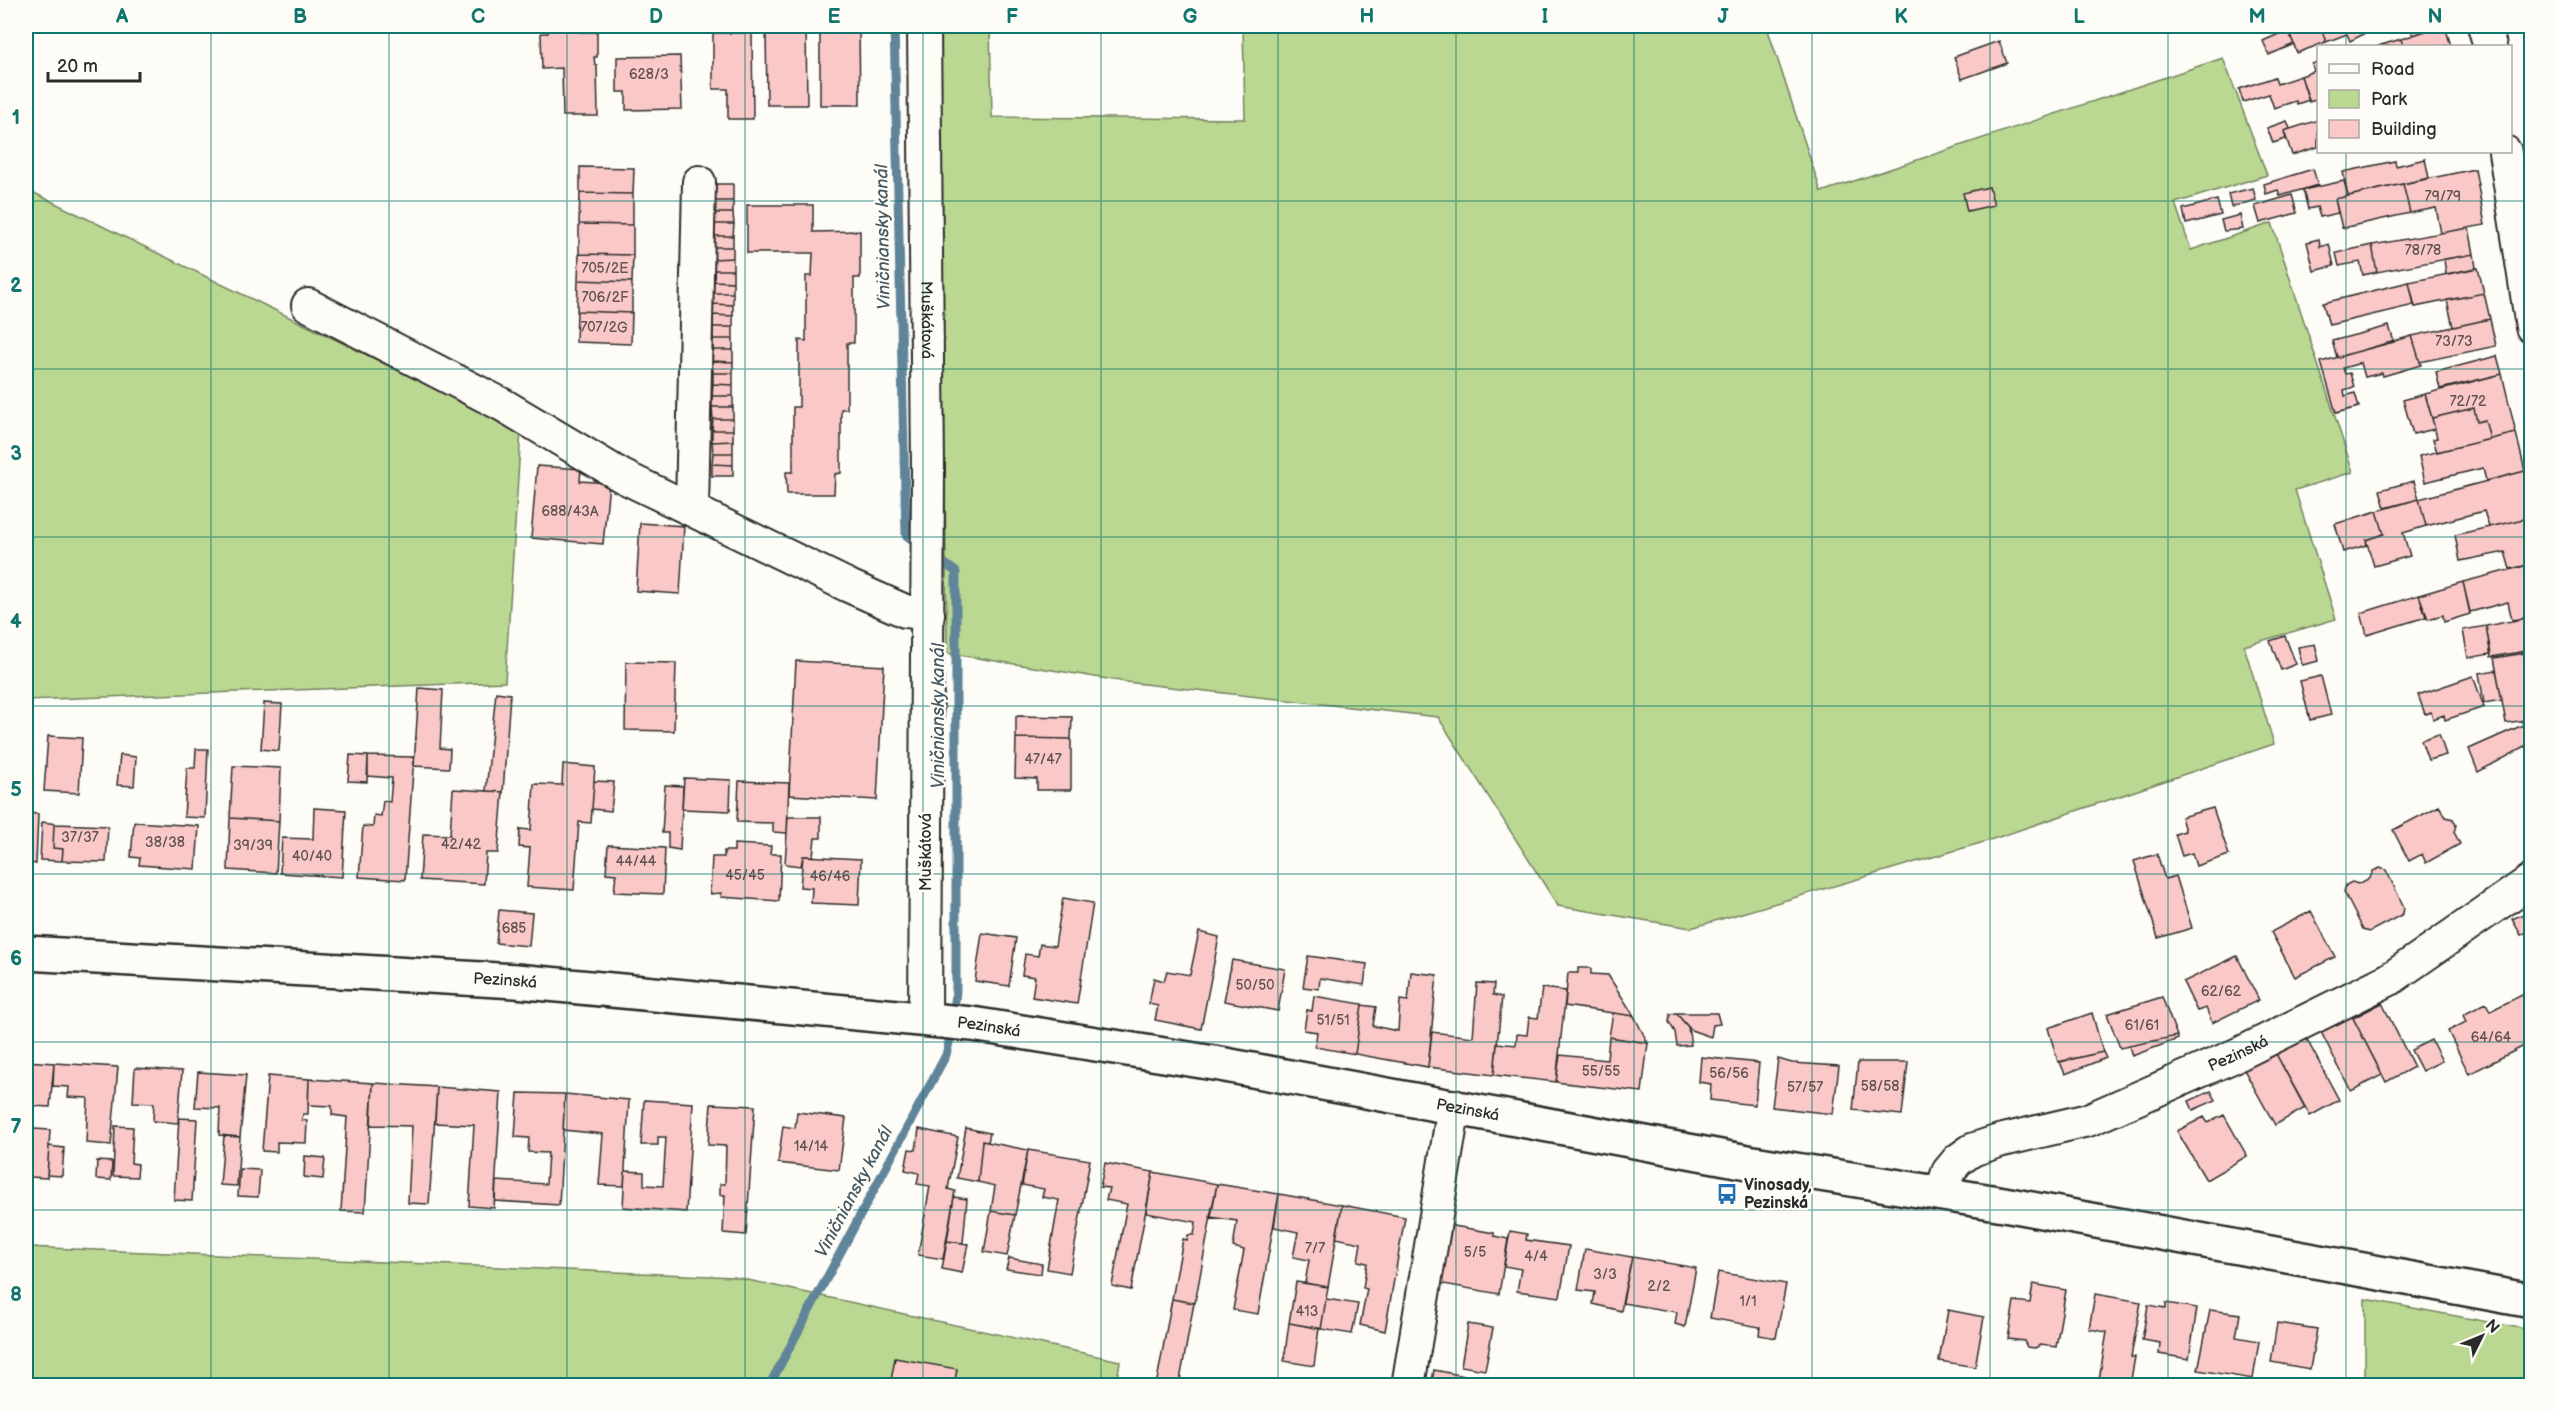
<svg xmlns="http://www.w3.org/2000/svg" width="2557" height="1411" viewBox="0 0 2557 1411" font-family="'Balsamiq Sans',sans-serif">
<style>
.green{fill:#bad891;stroke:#72825e;stroke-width:1.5}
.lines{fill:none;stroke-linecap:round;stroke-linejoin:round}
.stream{stroke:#60859a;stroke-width:9}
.building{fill:#fac9c7;stroke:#2b2b2b;stroke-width:1.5}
.street-casing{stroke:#2b2b2b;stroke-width:36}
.secondary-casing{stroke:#2b2b2b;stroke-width:38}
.street{stroke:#fdfcf7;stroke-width:32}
.secondary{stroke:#fdfcf7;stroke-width:33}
.grid{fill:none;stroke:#0f766e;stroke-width:1.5;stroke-opacity:0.55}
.labels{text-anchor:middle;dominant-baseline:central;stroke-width:5;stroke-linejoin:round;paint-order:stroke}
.number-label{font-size:14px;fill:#5f5252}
.street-label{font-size:16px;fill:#2b2b2b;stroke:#fdfcf7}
.poi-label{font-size:16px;font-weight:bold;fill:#2b2b2b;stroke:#fdfcf7;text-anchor:start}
.water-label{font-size:18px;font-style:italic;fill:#465862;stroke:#fdfcf7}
.neatline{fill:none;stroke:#0f766e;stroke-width:2}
.grid-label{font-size:20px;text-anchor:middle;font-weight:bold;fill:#0f766e}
</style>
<rect width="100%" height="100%" fill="#fdfcf7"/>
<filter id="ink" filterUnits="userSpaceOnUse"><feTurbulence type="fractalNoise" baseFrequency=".0167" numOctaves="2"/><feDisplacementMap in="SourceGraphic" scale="12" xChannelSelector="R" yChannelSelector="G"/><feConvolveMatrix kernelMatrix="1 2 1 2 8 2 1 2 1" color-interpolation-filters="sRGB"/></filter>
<g filter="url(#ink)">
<path class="green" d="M940,26H990L992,117L1245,119L1243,26H1771L1767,27L1821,192L2223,58L2267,175L2175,203L2191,250L2272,223L2353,472L2295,490L2336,619L2244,646L2274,744L1984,842L1691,928L1558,906L1438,717L1126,682L947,653Z
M26,189L521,430L505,682L26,700Z
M26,1247L734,1277L1120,1361L1116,1386L26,1385Z
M2365,1299L2531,1330V1376L2521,1378L2512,1385H2365Z"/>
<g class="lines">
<path class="stream" d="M894,26L906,535L921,546
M769,1386L946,1055L953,1026L956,990V572L935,556"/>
</g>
<path class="building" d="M548,26H579V32H597V57H594L595,65H597L598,116H563L562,68L542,69L541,33H548Z
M2287,26H2320L2326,42L2297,53Z
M2320,26H2394L2387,29L2372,30L2350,41L2347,34L2326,42Z
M2409,26H2441L2413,35Z
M2441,26H2445L2451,46H2403L2401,39Z
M766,27H806L807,105H767Z
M820,29H859L860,105H820Z
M2288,30L2294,44L2269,55L2263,41Z
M713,33H752L753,119H728V89H713Z
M2401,39L2403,46H2378Z
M1999,41L2007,63L1962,79L1954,57Z
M680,56L682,109L626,110V92H617V57Z
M2318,62V99L2309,102L2301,76L2314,71L2312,64Z
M2301,76L2309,100L2297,104L2296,101L2274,108L2269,94L2243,102L2239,89L2275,77L2277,84Z
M2318,120V147L2292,155L2284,131Z
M2287,121L2290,129L2284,131L2286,139L2273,143L2267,128Z
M2425,159L2429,178L2348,196L2343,172L2395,161L2396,166Z
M580,167L634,168L633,194L580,193Z
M2313,169L2318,185L2280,196L2278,190L2266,194L2264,184Z
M2475,169L2485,225L2441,233L2436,208L2410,213L2403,184Z
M2344,181L2348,196L2335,199L2338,213L2320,217L2317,207L2308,209L2303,190Z
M713,184H733V201H713Z
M2403,184L2410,213L2342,228L2335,199Z
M1989,187L1994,205L1967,211L1963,193Z
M2253,188L2256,200L2231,207L2228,194Z
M580,193L633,194V225L579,224Z
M2292,195L2297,213L2260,223L2255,206Z
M2217,200L2221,215L2186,224L2183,209Z
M713,201H733V213H712Z
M747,205H813V232L860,231V278H854V343H847V409H841V473L835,474L834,494H787L786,472H793V407H799V340L806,341V276H812L813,253H747Z
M712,213H733L734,224H713Z
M2240,215L2243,229L2224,231L2221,220Z
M579,224L633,225V255L579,254Z
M713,224H734L733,236H713Z
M2469,228L2474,254L2377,272L2372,245Z
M713,236H733V247H712Z
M2319,239L2320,247L2329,244L2334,266L2314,271L2307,242Z
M2372,245L2377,272L2363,275L2360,262L2339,266L2336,253Z
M712,247H733V258L713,259Z
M579,254L633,255L632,282L578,280Z
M2474,254L2476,268L2446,274L2444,259Z
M733,258V270H713V259Z
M2478,268L2484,293L2415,307L2409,282Z
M713,270H733V282L713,281Z
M578,280L632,282V313L577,311Z
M713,281L733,282V293H713Z
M2409,282L2414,305L2329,325L2323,303Z
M713,293H733V305L713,304Z
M2484,293L2490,319L2453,327L2447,300Z
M713,304L733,305V316L713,315Z
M577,311L632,313L631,344L576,342Z
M713,315L733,316V327H713Z
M2490,319L2496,346L2420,362L2412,336Z
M2389,326L2394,342L2337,357L2332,341Z
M713,327H733V339H713Z
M2412,336L2421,365L2383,376L2382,373L2365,377L2361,363L2343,368L2345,374L2350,373L2354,387L2344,390L2345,396L2355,393L2359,407L2336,413L2321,362Z
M713,339H733V350H713Z
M713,350H733V362L712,361Z
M2497,356L2502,374L2440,389L2436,372Z
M712,361L733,362V373H713Z
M713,373H733V385L713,384Z
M2502,374L2516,433L2490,439L2485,420L2477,422L2474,408L2432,418L2425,394Z
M713,384L733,385V396H712Z
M2425,394L2435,429L2413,434L2403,400Z
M712,396H733V407H712Z
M712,407H733V419H713Z
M2474,408L2477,422L2485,420L2490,439L2437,452L2433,439L2437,438L2432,418Z
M713,419H733V430H712Z
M712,430H733V441L712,442Z
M2516,433L2525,471L2486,481L2483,468L2425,482L2419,456Z
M733,441V453H713L712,442Z
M713,453H733V465L712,464Z
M712,464L733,465V476H712Z
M537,466L581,469L580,481L609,483L603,544L531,538Z
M2525,471L2532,517L2489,527L2484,511L2426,526L2419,499Z
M2414,481L2419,499L2385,508L2380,490Z
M2419,499L2426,526L2403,533L2410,556L2374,566L2366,540L2384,534L2377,511Z
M2377,511L2384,534L2366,540L2367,545L2343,552L2335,524Z
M2532,517V564L2510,569L2505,552L2460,561L2455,535Z
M640,523L684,526L680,594L636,591Z
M2532,564V617L2512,620L2508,602L2470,612L2463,582Z
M2463,582L2470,614L2444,622L2443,615L2428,619L2419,595Z
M2419,595L2426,617L2367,635L2361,613Z
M2532,617V650L2491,657L2486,626Z
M2486,626L2491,654L2468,658L2463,630Z
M2285,636L2296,664L2281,670L2270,641Z
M2315,644L2319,661L2302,665L2298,647Z
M2532,652V719L2506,723L2494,658Z
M796,661L884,666L877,800L789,795Z
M626,662L676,663L674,731L625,730Z
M2496,670L2502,700L2484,703L2479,673Z
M2321,676L2331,715L2310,720L2300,681Z
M2473,676L2484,707L2445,720L2444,715L2433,719L2431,712L2425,714L2418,695Z
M419,688L443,690L440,748L450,749L449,768L414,766Z
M496,692L510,694L503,792L486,791Z
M264,703L282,704L279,751L261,749Z
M1016,716L1072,717L1071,739L1016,738Z
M2532,719V743L2478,772L2469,749L2523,725L2522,721Z
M2439,734L2446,755L2428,760L2421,740Z
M48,736L82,738L79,793L44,791Z
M1016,738L1071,739V790H1037V779L1015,778Z
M196,749H208L205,818L184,817L187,768H195Z
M120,755L136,757L134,786L117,785Z
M350,755L368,756L367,782L348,781Z
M368,756L414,757L405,880L359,877L363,826L373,827L374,815L381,816L383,801L390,802L392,778L368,776Z
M563,764L595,767L591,823L579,822L574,890L527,887L530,848L519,847L520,829L531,830L534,784L562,785Z
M233,766L281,768L279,821L230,818Z
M684,778L731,780L730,811L682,809Z
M594,781L614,782L611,811L592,809Z
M739,781L789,783L787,833L773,832V823L737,822Z
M665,785L683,786L680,850L668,848V833H662Z
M453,789L503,792L498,853H486L484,884L420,880L423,834L450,835Z
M2439,806L2446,817L2453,819L2456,825L2454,832L2460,844L2426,863L2422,854L2409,861L2393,830Z
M314,808L346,810L342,877L280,873L282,838L313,839Z
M2213,808L2229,855L2196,866L2192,853L2182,856L2175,834L2185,831L2181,817Z
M26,813L38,814L36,864L26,862Z
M788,817H821V838H815L813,856H803L801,866L785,864Z
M230,818L279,821L276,873L228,870Z
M42,822L57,824L54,825L53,848L63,849L62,861L40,860Z
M134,822L199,826L196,869L139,865L140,858L131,857Z
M57,824L108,826L106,862L62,861L63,849L53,848L54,825Z
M734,844L771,846L770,854H781L779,901L721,897V893L710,894L712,857H724V851H734Z
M608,845L665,848L663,894L614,892L616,874L606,873Z
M2157,854L2165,879L2176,876L2192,928L2158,938L2134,861Z
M803,856L861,859L859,905L811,903L812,888L800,887Z
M2380,868L2386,870L2404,907L2403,914L2369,932L2363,929L2344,892L2346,885L2352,882L2358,884L2370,878L2373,871Z
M1063,898L1093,903L1077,1004L1032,997L1035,977L1022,975L1025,954L1038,956L1040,944L1055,946Z
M499,910L532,913L529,946L496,943Z
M2532,910V930L2521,935L2512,919Z
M2311,911L2335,957L2295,977L2271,932Z
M1199,932L1219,937L1201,1029L1155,1020L1158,1006L1149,1004L1154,978L1164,981L1167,971L1190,975Z
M982,933L1016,938L1009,986L975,981Z
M1308,956L1367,964L1364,985L1320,978L1319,989L1303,987Z
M2237,956L2259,1000L2212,1023L2206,1008L2197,1011L2183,982Z
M1232,960L1285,969L1278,1011L1224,1001Z
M1578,968H1591V974L1608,975L1634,1016L1565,1006L1568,973H1578Z
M1411,972L1437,975L1428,1067L1355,1054L1362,1005L1376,1007L1373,1026L1398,1031L1400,1000L1408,1001Z
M1477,983L1494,984L1493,995L1502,997L1494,1075L1428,1067L1432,1032L1473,1037Z
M1542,988L1566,991L1556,1082L1494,1075L1497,1043L1516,1045L1517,1034L1527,1035L1529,1017L1538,1018Z
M2532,990V1042L2469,1074L2448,1031L2466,1022L2463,1015L2486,1003L2490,1011Z
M1314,996L1362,1004L1355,1054L1315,1047L1317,1032L1304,1030L1307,1010L1312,1011Z
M2162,997L2177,1036L2120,1048L2107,1014Z
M2382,1003L2414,1067L2386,1082L2353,1018Z
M2348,1008L2382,1075L2351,1091L2317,1024Z
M1613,1013L1634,1016L1648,1043L1609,1037Z
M1676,1013L1688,1027L1691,1045L1677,1046L1675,1032L1669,1022L1670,1014Z
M1676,1013H1717L1720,1024L1713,1025L1711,1037L1691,1030Z
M2092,1013L2103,1052L2058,1062L2048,1028Z
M2177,1036L2178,1039L2132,1056L2129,1046Z
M2305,1036L2339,1100L2310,1116L2275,1052Z
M1609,1037L1648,1043L1642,1092L1556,1082L1560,1055L1607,1060Z
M2431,1040L2442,1061L2422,1071L2411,1050Z
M2103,1052L2106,1058L2065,1074L2060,1062Z
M2275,1052L2305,1108L2275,1125L2242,1066Z
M1701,1057L1759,1063L1755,1105L1710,1100L1711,1084L1699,1082Z
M1778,1059L1792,1063L1839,1066L1833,1114L1772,1107Z
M26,1061L54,1063L50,1107L32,1106V1116L26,1117Z
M1858,1062H1908L1902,1115L1853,1110Z
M54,1063L118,1067L111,1145L86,1143L88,1098L68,1097L69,1087L53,1086Z
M135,1068L182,1071L178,1123L153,1121L154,1103L133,1102Z
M198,1072L246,1075L240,1137L219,1135L220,1108L195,1107Z
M268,1076L309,1079L308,1114H303L302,1120L307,1121L306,1143L277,1142V1152L262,1151Z
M309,1079L373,1083L365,1212L341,1211L347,1117L332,1115V1106L308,1105Z
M373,1083L437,1087L429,1204L408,1203L412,1126L371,1125Z
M437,1087L501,1092L494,1208L469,1206L474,1125L435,1123Z
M2211,1091L2216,1100L2193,1110L2189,1101Z
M518,1093L565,1094L559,1205L495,1201L496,1181L546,1184L548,1153L528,1152L529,1138L515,1137Z
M565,1094L629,1100L624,1186L599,1185L603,1134L563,1130Z
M644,1100L693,1103L686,1212L623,1207L625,1171L644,1172V1185L663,1186L666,1137H658V1145H641Z
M711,1104L755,1106L746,1235L723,1233L725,1195H720V1184H725L726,1146L708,1145Z
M797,1112L846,1118L839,1170L778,1163L783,1126L795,1128Z
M2224,1115L2247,1156L2206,1180L2177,1131L2204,1117L2208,1123Z
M179,1118L197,1119L192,1201L174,1200Z
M115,1126L133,1127L131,1163L138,1164L137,1177L113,1176Z
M966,1128L990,1133L988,1142L982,1141L978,1182L957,1178Z
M33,1129L50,1130L47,1178L30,1177Z
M919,1129L958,1137L948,1189L955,1191L943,1259L918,1255L930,1186L917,1184L919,1173L905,1170L909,1149L916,1150Z
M224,1136L240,1137L237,1186L220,1185Z
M982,1141L1028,1150L1015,1215L991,1211L995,1186L978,1182Z
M49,1146L64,1148L62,1176L47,1175Z
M1028,1150L1090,1160L1070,1273L1047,1269L1059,1200L1042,1197L1044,1189L1022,1185Z
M305,1156L325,1158L323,1179L304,1177Z
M97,1161L112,1162L111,1180L96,1179Z
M1105,1163L1153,1172L1131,1290L1112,1286L1127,1204L1106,1200L1109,1188L1100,1187Z
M240,1169L260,1170L258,1197L238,1196Z
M1153,1172L1217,1184L1195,1303L1172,1299L1183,1239L1187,1240L1188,1235H1194L1196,1222L1146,1213Z
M1217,1184L1279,1194L1258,1314L1233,1310L1244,1250L1233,1247L1237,1221L1210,1217Z
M1279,1194L1342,1205L1328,1287L1305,1283L1309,1260L1293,1257L1298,1232L1274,1227Z
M954,1197L967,1199L963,1243L947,1241Z
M1342,1205L1405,1217L1385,1331L1360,1325L1367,1289L1363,1288L1367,1263L1358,1261L1361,1243L1336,1238Z
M991,1211L1015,1215L1007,1256L984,1252Z
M1448,1225L1494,1233V1236L1508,1239L1499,1294L1438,1283Z
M1510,1231L1527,1234L1526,1240L1569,1246L1560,1297L1517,1291L1521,1269L1504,1266Z
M947,1241L968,1244L962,1273L942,1269Z
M1585,1249L1632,1257L1621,1311L1593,1304L1595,1292L1578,1290Z
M1632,1257L1696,1268L1685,1327L1675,1324L1677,1312L1622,1303Z
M1009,1258L1042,1264L1041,1274L1006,1269Z
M1718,1272L1786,1284L1776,1338L1759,1335L1760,1327L1710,1318Z
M1296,1282L1328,1287L1321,1329L1289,1323Z
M2033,1284L2066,1290L2056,1347L2040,1345L2035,1348L2027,1347L2024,1341L2008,1339L2014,1301L2030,1303Z
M2095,1294L2141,1302L2131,1357H2135L2130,1385L2098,1386L2107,1332L2089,1329Z
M1172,1299L1194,1303L1179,1386H1156Z
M1326,1299L1358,1304L1352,1334L1321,1329Z
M2166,1303L2197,1308L2189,1359L2159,1354L2160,1343L2142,1340L2148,1305L2166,1308Z
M1948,1310L1984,1317L1975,1367L1939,1361Z
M2210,1310L2240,1314L2236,1337L2259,1341L2253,1379L2198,1370Z
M1289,1323L1319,1328L1314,1366L1284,1361Z
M2277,1323L2317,1329L2310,1369L2271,1362Z
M1468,1324L1493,1328L1485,1370L1461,1366Z
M895,1358L957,1369L954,1386H890Z
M1434,1370L1476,1378L1475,1386H1431Z
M1484,1379L1507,1382V1386H1482Z"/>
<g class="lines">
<defs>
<g id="street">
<path id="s1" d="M924,26L928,470L925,1018"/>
<path d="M2484,26L2490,46"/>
<path d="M2505,152L2532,327"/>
<path d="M308,305L503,405L622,476L849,586L905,611L928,614"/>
<path d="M692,509L699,182"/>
<path id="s2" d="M1941,1194L1948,1172L1958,1160L1972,1150L1999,1141L2088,1120L2241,1053L2390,979L2532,880"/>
<path d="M1408,1386L1454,1106"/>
</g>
<g id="secondary">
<path id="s3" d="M26,953L516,981L972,1024L1220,1064L1753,1163L2004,1204L2532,1301"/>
</g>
</defs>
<use href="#street" class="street-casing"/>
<use href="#secondary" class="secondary-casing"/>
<use href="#street" class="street"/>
<use href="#secondary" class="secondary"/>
</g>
</g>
<path class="grid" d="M211,26V1386M389,26V1386M567,26V1386M745,26V1386M923,26V1386M1101,26V1386M1278,26V1386M1456,26V1386M1634,26V1386M1812,26V1386M1990,26V1386M2168,26V1386M2346,26V46M2346,152V1386M26,201H2532M26,369H2532M26,537H2532M26,706H2532M26,874H2532M26,1042H2532M26,1210H2532"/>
<defs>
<symbol id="bus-bare" viewBox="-9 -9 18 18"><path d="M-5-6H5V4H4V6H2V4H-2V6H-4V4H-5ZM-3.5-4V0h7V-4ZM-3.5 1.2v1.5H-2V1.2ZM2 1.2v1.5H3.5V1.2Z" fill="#1f6fb2" stroke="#fdfcf7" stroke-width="2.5" paint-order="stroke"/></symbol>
</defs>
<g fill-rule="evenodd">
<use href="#bus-bare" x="1712" y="1179" width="30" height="30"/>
</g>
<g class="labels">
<g class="number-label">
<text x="649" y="74">628/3</text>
<text x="2443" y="196">79/79</text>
<text x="2423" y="250">78/78</text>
<text x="605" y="268">705/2E</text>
<text x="605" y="297">706/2F</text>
<text x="604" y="327">707/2G</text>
<text x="2454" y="341">73/73</text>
<text x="2468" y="401">72/72</text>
<text x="570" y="511">688/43A</text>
<text x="1043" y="759">47/47</text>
<text x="80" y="837">37/37</text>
<text x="165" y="842">38/38</text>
<text x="461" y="844">42/42</text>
<text x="253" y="845">39/39</text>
<text x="312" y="856">40/40</text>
<text x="636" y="861">44/44</text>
<text x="745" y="875">45/45</text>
<text x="830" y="876">46/46</text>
<text x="514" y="928">685</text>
<text x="1255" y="985">50/50</text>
<text x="2221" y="991">62/62</text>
<text x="1333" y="1020">51/51</text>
<text x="2142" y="1025">61/61</text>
<text x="2491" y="1037">64/64</text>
<text x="1601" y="1071">55/55</text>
<text x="1729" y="1073">56/56</text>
<text x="1880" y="1086">58/58</text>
<text x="1805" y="1087">57/57</text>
<text x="811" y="1146">14/14</text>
<text x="1315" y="1248">7/7</text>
<text x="1475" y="1252">5/5</text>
<text x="1536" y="1256">4/4</text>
<text x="1605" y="1274">3/3</text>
<text x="1659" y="1286">2/2</text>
<text x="1748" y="1301">1/1</text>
<text x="1307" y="1311">413</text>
</g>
<g class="street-label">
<text stroke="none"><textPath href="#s1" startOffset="294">Muškátová</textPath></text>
<text transform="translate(926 852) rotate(-90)">Muškátová</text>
<text stroke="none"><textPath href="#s3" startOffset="480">Pezinská</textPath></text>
<text stroke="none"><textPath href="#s3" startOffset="966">Pezinská</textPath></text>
<text stroke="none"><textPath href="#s2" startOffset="340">Pezinská</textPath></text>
<text stroke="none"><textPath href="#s3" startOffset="1452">Pezinská</textPath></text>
</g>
<g class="poi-label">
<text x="1744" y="1185">Vinosady,<tspan x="1744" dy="18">Pezinská</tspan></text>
</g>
<g class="water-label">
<text transform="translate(883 237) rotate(-91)">Viničniansky kanál</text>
<text transform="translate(938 716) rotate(-90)">Viničniansky kanál</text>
<text transform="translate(854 1192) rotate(-62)">Viničniansky kanál</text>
</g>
</g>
<rect width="2557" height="1411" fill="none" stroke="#fdfcf7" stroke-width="66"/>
<rect x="2317" y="45" width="195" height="108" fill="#fdfcf7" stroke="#a9a8a5" stroke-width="1.5"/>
<rect x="2329" y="64" width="30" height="9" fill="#fdfcf7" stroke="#a9a8a5" stroke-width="1.5"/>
<text x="2371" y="75" font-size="18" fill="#2b2b2b">Road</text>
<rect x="2329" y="90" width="30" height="18" fill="#bad891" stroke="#a9a8a5" stroke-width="1.5"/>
<text x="2371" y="105" font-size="18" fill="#2b2b2b">Park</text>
<rect x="2329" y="120" width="30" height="18" fill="#fac9c7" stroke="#a9a8a5" stroke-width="1.5"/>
<text x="2371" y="135" font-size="18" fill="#2b2b2b">Building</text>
<g transform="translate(2482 1336) rotate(47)" stroke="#fdfcf7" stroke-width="4.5" paint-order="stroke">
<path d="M0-4.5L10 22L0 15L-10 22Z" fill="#2b2b2b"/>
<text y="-9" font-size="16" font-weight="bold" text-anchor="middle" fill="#2b2b2b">N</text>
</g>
<path d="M48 72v9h92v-9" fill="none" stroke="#2b2b2b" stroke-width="3"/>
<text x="57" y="72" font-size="18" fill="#2b2b2b" stroke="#fdfcf7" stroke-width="4.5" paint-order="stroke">20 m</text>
<rect x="33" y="33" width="2491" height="1345" class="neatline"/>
<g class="grid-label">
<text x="122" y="23">A</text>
<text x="300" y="23">B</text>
<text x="478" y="23">C</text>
<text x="656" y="23">D</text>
<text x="834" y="23">E</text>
<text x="1012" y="23">F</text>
<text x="1190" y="23">G</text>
<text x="1367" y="23">H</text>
<text x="1545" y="23">I</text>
<text x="1723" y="23">J</text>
<text x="1901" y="23">K</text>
<text x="2079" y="23">L</text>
<text x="2257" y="23">M</text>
<text x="2435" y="23">N</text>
<text x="16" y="124">1</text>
<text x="16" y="292">2</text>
<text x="16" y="460">3</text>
<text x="16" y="628">4</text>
<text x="16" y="796">5</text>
<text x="16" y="965">6</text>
<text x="16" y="1133">7</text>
<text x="16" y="1301">8</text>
</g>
</svg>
